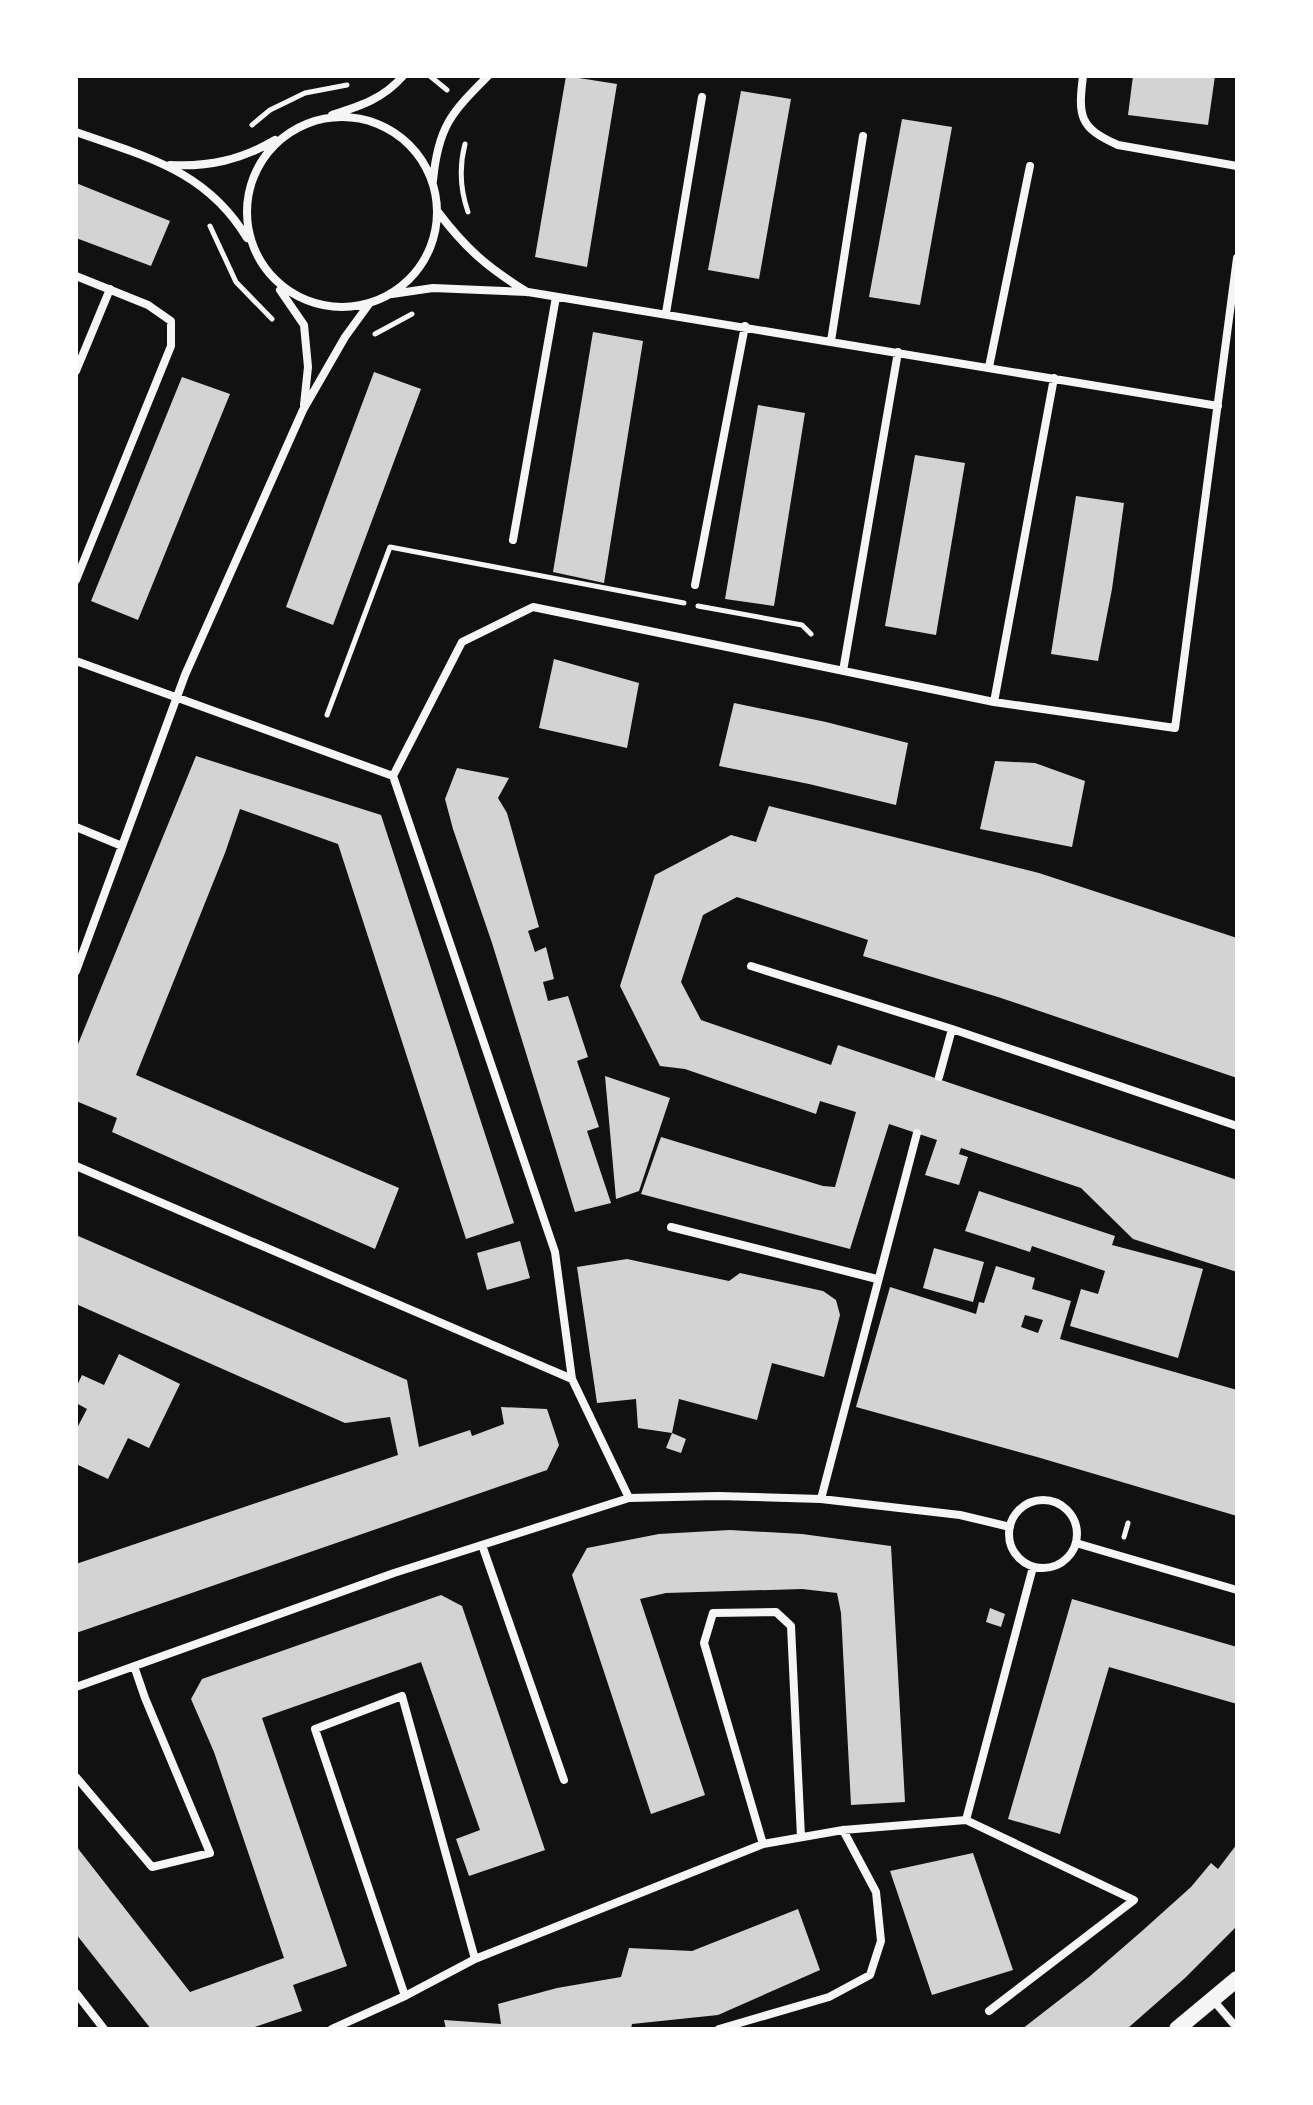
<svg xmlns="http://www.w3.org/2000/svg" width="1313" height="2105" viewBox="0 0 1313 2105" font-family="'Source Sans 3',sans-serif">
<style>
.building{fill:#d3d3d3;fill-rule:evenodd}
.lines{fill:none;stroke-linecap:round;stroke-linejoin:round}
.path{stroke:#f5f5f5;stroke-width:5}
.minor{stroke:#f5f5f5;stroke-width:8}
.secondary{stroke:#f5f5f5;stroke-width:16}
</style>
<rect width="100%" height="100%" fill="#111"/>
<path class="building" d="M566,76L617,84L587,267L535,257Z
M1133,76H1215L1208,125L1128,115Z
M741,91L791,99L759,279L708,270Z
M902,119L952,127L920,305L869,297Z
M76,183L170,221L151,266L76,238Z
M593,332L643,341L604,583L553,572Z
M374,372L421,389L333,625L286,607Z
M182,377L230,394L138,620L91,601Z
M758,405L805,413L774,606L725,599Z
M915,455L965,463L936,635L885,626Z
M1076,496L1124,503L1112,589L1098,661L1051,654Z
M554,659L639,683L627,748L539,728Z
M734,703L826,722L908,743L896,805L809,784L719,766Z
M196,756L381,815L514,1223L466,1239L338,844L240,809L225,853L136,1075L399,1188L375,1249L112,1132L117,1118L76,1101V1049Z
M995,761L1035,763L1085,781L1072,847L980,829Z
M457,768L509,778L498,798L507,813L539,927L528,931L535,952L546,947L554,979L543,982L548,1001L568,996L588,1057L577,1061L599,1127L587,1131L611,1203L575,1212L492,943L453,829L445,799Z
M769,806L1039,873L1237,938V1078L998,997L863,956L868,940L737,897L703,915L681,982L701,1020L831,1065L838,1045L1237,1180V1272L1133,1239L1081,1188L961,1148L959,1154L968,1157L959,1185L925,1175L937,1140L889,1124L850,1249L641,1194L661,1137L823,1186L835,1187L856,1112L820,1101L816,1114L685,1069L660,1066L620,986L655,875L731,835L756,842Z
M605,1076L670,1098L639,1191L616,1199Z
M979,1191L1115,1236L1112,1245L1203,1269L1178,1358L1070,1326L1081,1289L1098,1294L1105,1271L1032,1246L1030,1252L965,1231Z
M76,1235L407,1380L419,1447L470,1430L472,1436L504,1424L501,1407L547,1409L559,1445L547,1470L76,1633V1564L398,1455L390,1417L345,1423L76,1304Z
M520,1241L530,1278L487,1290L477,1253Z
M934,1248L984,1262L973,1302L923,1288Z
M627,1259L729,1281L740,1273L823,1291L836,1300L840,1315L824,1377L772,1363L757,1420L679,1399L672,1433L638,1428L636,1399L597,1403L577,1267Z
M996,1266L1035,1278L1032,1289L1071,1301L1060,1339L1237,1390V1516L1037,1457L856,1407L890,1287L976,1314L979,1302L984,1303ZM1025,1315L1043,1320L1038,1333L1021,1327Z
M119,1354L180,1384L149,1448L128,1438L108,1479L76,1464V1430L87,1409L76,1403V1388L82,1375L104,1385Z
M672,1433L686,1439L681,1453L666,1448Z
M730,1530L802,1534L891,1546L905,1802L851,1805L841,1613L837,1593L802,1589L666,1593L640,1599L705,1795L651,1814L572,1575L587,1548L659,1534Z
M441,1595L462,1606L545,1850L469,1876L456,1839L480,1830L421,1662L262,1718L347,1966L293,1985L302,2011L249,2029H151L76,1934V1846L190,1992L284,1958L214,1752L191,1699L202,1679Z
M1072,1599L1237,1647V1704L1109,1667L1060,1834L1008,1819Z
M990,1608L1005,1614L1001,1627L986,1622Z
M1237,1844V1926L1185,1978L1128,2028L1022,2029L1089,1977L1142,1931L1191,1887L1211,1863L1218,1869Z
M973,1853L1013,1970L932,1995L890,1871Z
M798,1909L820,1970L718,2015L632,2024L631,2029H446L444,2020L501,2024L498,2004L557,1988L621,1977L629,1948L692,1951Z"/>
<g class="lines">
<path class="path" d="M430,76L447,90
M252,125L270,110L305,93L347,85
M465,144C459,167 460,189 468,212
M210,226L236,282L272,319
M375,334L412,314
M698,606L802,625L811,634
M327,715L390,547L684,603
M1124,1537L1128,1523"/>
<path class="minor" d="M1083,76C1078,116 1079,128 1118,145L1237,166
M332,115C360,106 383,99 403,76
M247 212a95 95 0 1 1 190 0a95 95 0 1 1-190 0Z
M76,132C146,157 206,170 247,238
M170,165C209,167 241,160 275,140
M433,181C438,127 451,113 488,76
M438,212C466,249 487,267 527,292
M76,276L148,305L171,321V346L76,580
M280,290L304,325L308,367L304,405
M392,294L433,288L528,292L1218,406
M666,313L702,97
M831,341L863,136
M989,367L1030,166
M76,371L110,289
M513,540L556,297
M695,585L745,326
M76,661L393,776
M843,671L898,352
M994,702L1054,378
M393,776L462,642L533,607L994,702L1175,728L1237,258
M393,776L555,1252L572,1379
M76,827L122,846
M751,966L952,1029L1237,1126
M76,971L185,675L303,410L345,337L369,304
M939,1077L952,1029
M76,1166L572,1379L629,1498
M671,1227L877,1279
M821,1499L917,1133
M1009 1534a34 34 0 1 1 68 0a34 34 0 1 1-68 0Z
M1076,1543L1237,1590
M482,1545L564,1780
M76,1687L394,1573L629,1498L718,1496L821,1499L960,1515L1010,1527
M76,1777L152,1867L210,1853L145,1698L134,1666
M966,1820L1033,1567
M763,1844L704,1643L713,1613L776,1612L791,1626L801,1837
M76,1993L104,2029
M405,1996L315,1729L402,1696L475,1959
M1213,2000L1237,2028
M332,2029L405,1996L475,1959L763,1844L843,1830L966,1820L1134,1900L989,2011
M719,2029L829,1997L870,1975L881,1941L876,1892L843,1830"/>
<path class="secondary" d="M1177,2029L1237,1979"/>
</g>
<rect width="1313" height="2105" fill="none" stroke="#ffffff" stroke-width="156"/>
</svg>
